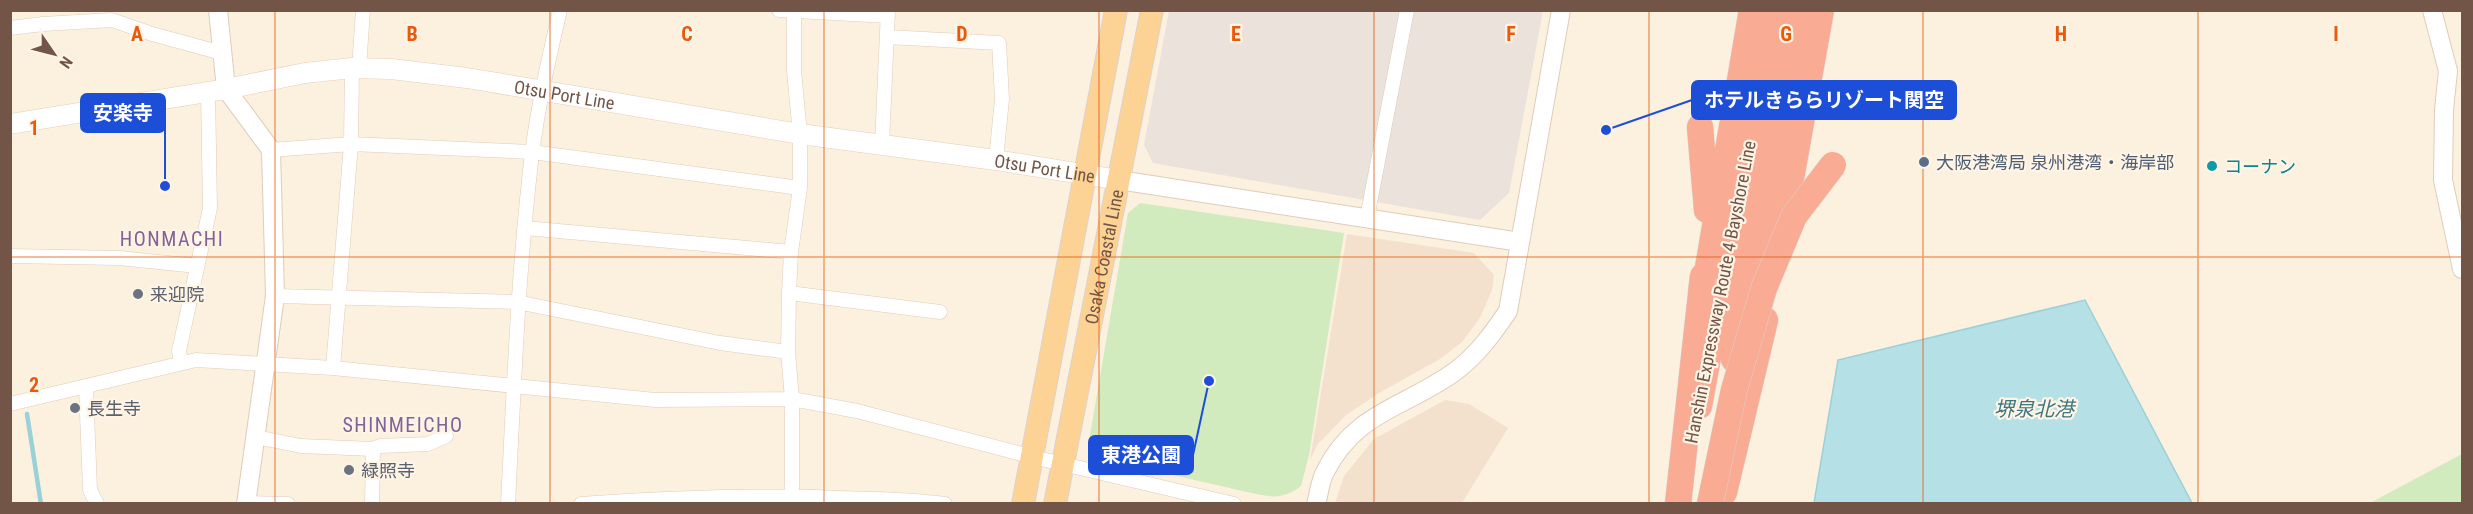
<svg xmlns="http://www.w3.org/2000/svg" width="2473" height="514" viewBox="0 0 2473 514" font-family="'Roboto Condensed','Noto Sans JP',sans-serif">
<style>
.residential{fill:#f4e1cd}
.industrial{fill:#eae2db}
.green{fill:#d1eabe}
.water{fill:#b4e0e6;stroke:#9ad0d8;stroke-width:1.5}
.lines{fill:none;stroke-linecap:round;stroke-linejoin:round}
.stream{stroke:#9ad0d8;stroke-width:4.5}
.minor-casing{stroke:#e0ccbb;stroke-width:15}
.tertiary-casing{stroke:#e0ccbb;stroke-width:20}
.secondary-casing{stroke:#e7cebb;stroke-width:21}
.primary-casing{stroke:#dbd3cf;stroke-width:24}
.motorway-casing{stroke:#dbd3cf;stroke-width:27}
.minor{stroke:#fff;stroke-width:14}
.tertiary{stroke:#fff;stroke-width:18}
.secondary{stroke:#fff;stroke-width:20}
.primary{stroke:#fdd395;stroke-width:22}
.motorway{stroke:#f9ab94;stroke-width:26}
.motorway-bridge-casing{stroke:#dbd3cf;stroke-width:27;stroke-linecap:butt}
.motorway-bridge{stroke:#f9ab94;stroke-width:26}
.grid{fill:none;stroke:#e8590c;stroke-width:1.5;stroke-opacity:0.55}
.service-dot{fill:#5c6f8a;stroke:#fff4e5;stroke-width:2}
.culture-dot{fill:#0f9aa8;stroke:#fff4e5;stroke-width:2}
.worship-dot{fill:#6b7280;stroke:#fff4e5;stroke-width:2}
.labels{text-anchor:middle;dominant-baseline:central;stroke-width:4.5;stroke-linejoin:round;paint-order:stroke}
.street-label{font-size:18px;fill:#735547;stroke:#fff4e5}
.service-label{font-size:18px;fill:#4e5e75;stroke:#fff4e5;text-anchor:start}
.culture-label{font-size:18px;fill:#0d838f;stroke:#fff4e5;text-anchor:start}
.worship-label{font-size:18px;fill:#5b616d;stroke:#fff4e5;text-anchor:start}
.neighbourhood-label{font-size:20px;letter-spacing:1.5px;fill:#836297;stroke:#fff4e5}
.water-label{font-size:20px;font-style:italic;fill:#3d7780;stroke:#fff4e5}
.grid-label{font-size:20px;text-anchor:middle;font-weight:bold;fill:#e8590c;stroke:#fff4e5;stroke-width:4.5;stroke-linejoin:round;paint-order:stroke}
.leader{fill:none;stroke:#1d4ed8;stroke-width:2}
.callout-dot{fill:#1d4ed8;stroke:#fff4e5;stroke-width:2}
.callout{fill:#1d4ed8;stroke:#1d4ed8;stroke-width:2}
.callout-label{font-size:20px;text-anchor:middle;font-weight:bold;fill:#fff}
</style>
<rect width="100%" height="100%" fill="#fcf0df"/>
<path class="residential" d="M1347,234L1474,253L1494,275L1492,290L1480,318L1462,342L1440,359L1379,393L1346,415L1318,444L1310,460Z
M1445,400L1469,404L1508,428L1462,503H1335L1344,476L1374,439Z"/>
<path class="industrial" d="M1169,11H1543L1509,193L1480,220L1153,163L1144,145Z"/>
<path class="green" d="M1140,203L1344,233L1309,455L1301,486C1284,498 1277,498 1256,494L1116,462L1118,449L1101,445L1098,456L1089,441L1128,213Z
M2462,454V503H2370Z"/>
<path class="water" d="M2085,300L2192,503H1814L1838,360Z"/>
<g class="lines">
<path class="stream" d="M27,414L41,504"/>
<defs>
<path id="minor" d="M779,10L888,16
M10,28L43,24L112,20L152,34L222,53
M887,37L999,43L1002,99L996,160
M359,68L363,10
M882,144L888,10
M271,150L351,144L532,152L800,188
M1367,218L1407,10
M525,228L791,252
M10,256L119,258L197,266
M789,293L940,312
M275,296L517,302L720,343L788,352
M181,363L179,351L210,208L208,91
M333,368L351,144L352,68
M86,388L90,490L97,504
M10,404L196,360L333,368L655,400L792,399L857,411L1033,457L1234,504
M256,437L301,446L373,449L380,446L428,444L446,436
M246,503L288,504
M372,504L373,449
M508,504C514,387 518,270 532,154C538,105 549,58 560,10
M581,504C667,498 753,494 839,498C875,499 909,499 945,504
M792,504V399L788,352L789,293L791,252L800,188V134L794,71V10"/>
<path id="tertiary" d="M218,10L226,89L271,150L275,296L246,504
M2432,10L2448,71L2444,110L2443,180L2462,269
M1119,180L1520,242
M1316,504C1319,494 1320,481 1325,472C1356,410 1408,407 1457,370C1478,354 1493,333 1508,311L1561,10"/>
<g id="secondary">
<path id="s1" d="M10,124L226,89L305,73L352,68L391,69L467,78L800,134L996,160L1119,180"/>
</g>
<g id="primary">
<path d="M1023,504L1116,10"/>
<path id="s2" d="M1055,504L1152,10"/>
</g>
<path id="motorway" d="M1700,127L1707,210
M1780,240L1821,10
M1703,297L1752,10
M1734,359L1797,10
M1699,406L1772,10
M1724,492L1765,320"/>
</defs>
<use href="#minor" class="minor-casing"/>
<use href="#tertiary" class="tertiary-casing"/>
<use href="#secondary" class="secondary-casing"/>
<use href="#primary" class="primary-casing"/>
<use href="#motorway" class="motorway-casing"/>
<use href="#minor" class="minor"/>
<use href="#tertiary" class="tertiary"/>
<use href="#secondary" class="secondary"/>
<use href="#primary" class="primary"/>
<use href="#motorway" class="motorway"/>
<defs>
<path id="motorway-bridge" d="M1678,504L1703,276
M1710,504L1734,390L1764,288L1794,216L1833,165"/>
</defs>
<use href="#motorway-bridge" class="motorway-bridge-casing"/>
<use href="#motorway-bridge" class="motorway-bridge"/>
</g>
<path class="grid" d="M275,10V504M550,10V504M824,10V504M1099,10V504M1374,10V504M1649,10V504M1923,10V504M2198,10V504M10,257H2462"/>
<circle class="service-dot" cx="1924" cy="162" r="6"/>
<circle class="culture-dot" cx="2212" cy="166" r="6"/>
<g class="worship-dot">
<circle cx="138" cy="294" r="6"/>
<circle cx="75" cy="408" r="6"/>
<circle cx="349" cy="470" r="6"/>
</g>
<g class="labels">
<g class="street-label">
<text stroke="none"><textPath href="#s1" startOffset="561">Otsu Port Line</textPath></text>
<text stroke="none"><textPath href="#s1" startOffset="1047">Otsu Port Line</textPath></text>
<text stroke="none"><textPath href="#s2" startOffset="252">Osaka Coastal Line</textPath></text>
<text transform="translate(1720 292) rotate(-79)">Hanshin Expressway Route 4 Bayshore Line</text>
</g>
<g class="service-label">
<text x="1936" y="162">大阪港湾局 泉州港湾・海岸部</text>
</g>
<g class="culture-label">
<text x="2224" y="166">コーナン</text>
</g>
<g class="worship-label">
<text x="150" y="294">来迎院</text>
<text x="87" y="408">長生寺</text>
<text x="361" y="470">緑照寺</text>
</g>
<g class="neighbourhood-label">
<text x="172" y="239">HONMACHI</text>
<text x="403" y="425">SHINMEICHO</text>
</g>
<g class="water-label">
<text x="2034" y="409">堺泉北港</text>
</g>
</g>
<g class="grid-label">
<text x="137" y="41">A</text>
<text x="412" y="41">B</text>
<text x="687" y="41">C</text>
<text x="962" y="41">D</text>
<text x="1236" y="41">E</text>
<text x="1511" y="41">F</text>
<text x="1786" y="41">G</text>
<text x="2061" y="41">H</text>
<text x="2336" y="41">I</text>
<text x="34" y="135">1</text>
<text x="34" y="392">2</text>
</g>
<path class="leader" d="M1606 130L1692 100M165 186L165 113M1209 381L1193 455"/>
<g class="callout-dot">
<circle cx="1606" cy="130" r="6"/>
<circle cx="165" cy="186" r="6"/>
<circle cx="1209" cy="381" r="6"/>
</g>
<g class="callout">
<rect x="1692" y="81" width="264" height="38" rx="6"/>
<rect x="81" y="94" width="84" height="38" rx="6"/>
<rect x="1089" y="436" width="104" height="38" rx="6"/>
</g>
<g class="callout-label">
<text x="1824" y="107">ホテルきららリゾート関空</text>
<text x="123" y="120">安楽寺</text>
<text x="1141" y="462">東港公園</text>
</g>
<rect width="2473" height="514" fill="none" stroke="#735547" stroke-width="24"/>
<g transform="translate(54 54) rotate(125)" stroke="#fff4e5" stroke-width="4.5" paint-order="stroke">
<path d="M0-4.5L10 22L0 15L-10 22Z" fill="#735547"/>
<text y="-9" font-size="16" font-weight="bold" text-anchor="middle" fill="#735547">N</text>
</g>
</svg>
